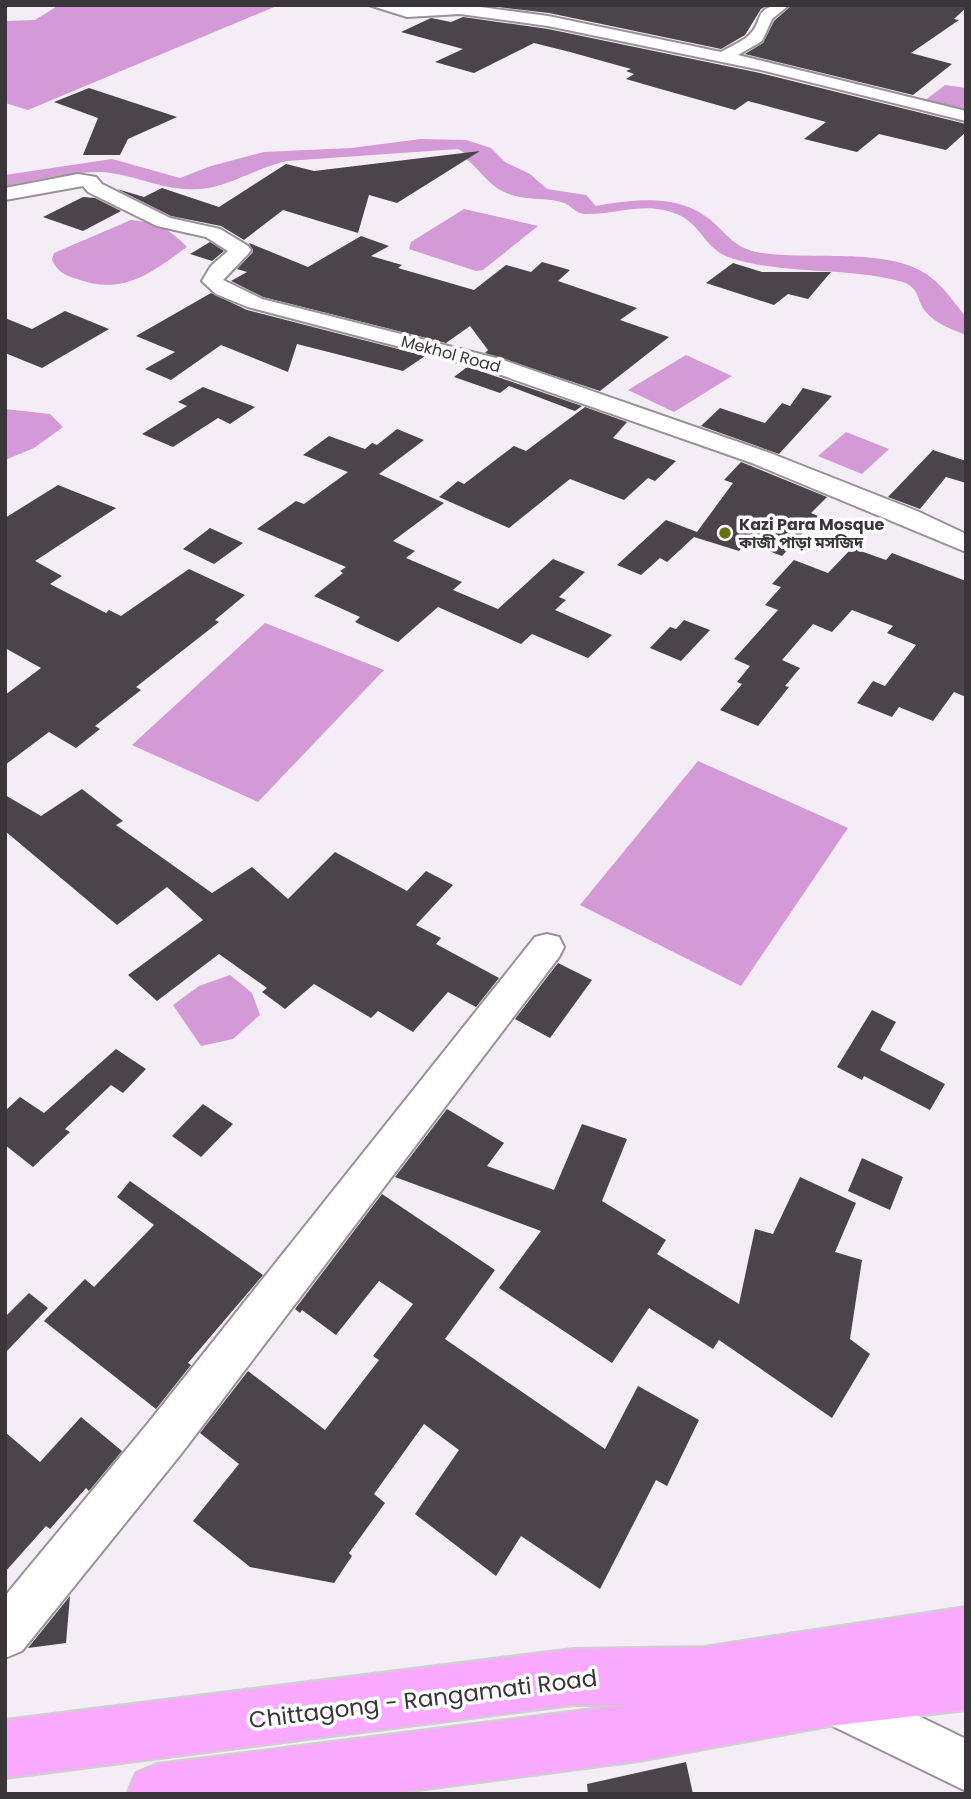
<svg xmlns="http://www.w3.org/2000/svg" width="971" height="1799" viewBox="0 0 971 1799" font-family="Poppins,'Noto Sans Bengali',sans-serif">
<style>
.water{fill:#d499d7}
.building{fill:#4b444b}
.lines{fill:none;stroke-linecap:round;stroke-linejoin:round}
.minor-casing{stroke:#999199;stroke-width:4}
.highway-casing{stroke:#cfcfcf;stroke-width:4}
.minor{fill:#fff;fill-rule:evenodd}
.highway{fill:#f9a9ff;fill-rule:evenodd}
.poi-dot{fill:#687017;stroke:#fff;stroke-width:2.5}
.labels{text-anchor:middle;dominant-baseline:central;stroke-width:7;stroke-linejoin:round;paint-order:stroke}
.far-street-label{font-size:16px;fill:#393539;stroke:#fff}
.far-poi-label{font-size:16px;font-weight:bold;fill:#393539;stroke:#fff;text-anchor:start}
.near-street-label{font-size:23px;fill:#393539;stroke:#fff}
</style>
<rect width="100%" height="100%" fill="#f5edf5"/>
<path class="water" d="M59,5H279L28,110L5,103V21L35,20Z
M945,85L966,88V108L962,112L923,102Z
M421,139L466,140L491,148L505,162L530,174L547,189L586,195L596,206C636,199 681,193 714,223C728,236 735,247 756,252C806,262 895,244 934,280C946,290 956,305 966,317V335C951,329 936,324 925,311C916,299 921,292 906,283C849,266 787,276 731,258C700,248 703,218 664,210C637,204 611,215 584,214C574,213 571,204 561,202C543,197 522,201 504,192C487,184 479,168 465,158L466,154L458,149L287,161C258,167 228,187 201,189C164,192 135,174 101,172C70,171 36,181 5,186V175L112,159L180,178L211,166L264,152L351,148Z
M464,209L538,226L483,270L476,271L409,249L411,242Z
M131,220C156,222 170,229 187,247C151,273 123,296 77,279C64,275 57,271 52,260L54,253Z
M686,355L732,376L674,412L628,390Z
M5,409L50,414L63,427L34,448L5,460Z
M846,432L889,449L862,474L818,456Z
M265,623L384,670L258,802L132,745Z
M698,761L848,828L741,986L580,905Z
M230,975L252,993L260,1015L233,1039L201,1046L173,1005L199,986Z"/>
<path class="building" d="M501,5H768L761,9L745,35L721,49L549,13L498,7Z
M792,5H966V8L954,19L959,20L911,53L952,64L913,95L745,54L763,43L774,21Z
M463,17L548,29L760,73L966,124V132L946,150L879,134L857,152L804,139L826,122L748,101L735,110L657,88L626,79L634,74L626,71L631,69L570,52L534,43L474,73L435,62L463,49L401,32L431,18L451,22Z
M89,88L177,117L128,139L120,155H83L98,118L54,102Z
M480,151L397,203L369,195L358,233L283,210L244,240L221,226L171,216L117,189L144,197L162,188L219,207L286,164L314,171Z
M83,197L95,198L121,211L83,231L43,217Z
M361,236L389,246L371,256L402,265L398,268L474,290L506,265L531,272L542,262L570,270L558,281L637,308L620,320L669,337L600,391L485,353L488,350L470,326L446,343L263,297L231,281L247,272L237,269L253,252L249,243L308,267Z
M210,242L224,251L212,261L190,254Z
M733,263L762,272H831L808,299L788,294L774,305L706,283Z
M211,293L247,310L425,356L403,371L297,344L288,372L221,345L171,380L145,369L175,352L136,336Z
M65,311L109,329L42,368L5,353V318L32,329Z
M467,367L483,372L582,406L575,411L509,386L500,393L454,377Z
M203,387L255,407L230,424L218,418L173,447L142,434L187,406L178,402Z
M803,388L832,396L779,454L701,426L720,408L765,423L782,403L790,406Z
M585,407L627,422L613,438L676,461L655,481L648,478L624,500L570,479L509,528L439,497L458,481L464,484L514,446L526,451Z
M397,429L424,440L379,474L444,503L393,541L415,551L406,558L462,582L453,590L498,609L553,559L585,572L559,597L566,600L555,610L612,635L588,658L532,634L521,644L438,607L398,642L355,622L360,617L314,596L343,573L340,571L346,567L257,529L296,501L304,504L348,472L303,455L329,436L365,449L372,443L377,445Z
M933,450L966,461V483L946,477L920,509L888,497Z
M741,462L827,497L811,513L818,516L782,556L746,542L739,551L694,537L667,562L660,558L641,575L617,565L666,520L697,532L733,483L724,480Z
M58,485L116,508L35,561L62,576L50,584L106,613L109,610L121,616L189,569L245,595L215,620L219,622L136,687L141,690L95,726L100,729L76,748L49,732L5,765V695L41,668L5,648V518Z
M210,528L243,543L214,564L183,549Z
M852,548L886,560L892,553L966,581V697L954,692L933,721L899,707L892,717L857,703L873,681L885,686L916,645L887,633L893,626L852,610L832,632L813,624L782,660L800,668L785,686L789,687L758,726L720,710L742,684L737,682L750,666L734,659L778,610L765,605L781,587L772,584L794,560L828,573Z
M684,620L710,630L681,661L650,648L670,627L676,629Z
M82,789L123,821L116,825L212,893L252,867L288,899L335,852L407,891L426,871L453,885L416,925L441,938L436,944L499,978L476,1007L448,992L413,1032L378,1011L371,1018L314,984L285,1009L262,992L267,988L219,954L157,1001L128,975L203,920L167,887L117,925L5,831V795L41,816Z
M558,963L592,980L550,1038L515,1019Z
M872,1010L896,1022L880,1050L945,1084L930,1110L864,1076L862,1080L837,1067Z
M116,1049L146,1069L123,1093L111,1085L65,1129L70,1132L33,1167L5,1145V1111L20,1097L44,1113Z
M203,1104L233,1124L201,1157L172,1136Z
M447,1109L504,1143L487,1166L554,1190L582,1124L627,1139L602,1201L666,1240L657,1254L739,1304L755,1229L773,1234L800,1177L856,1203L835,1252L862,1260L850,1339L870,1354L832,1418L719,1340L713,1349L649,1308L612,1363L499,1288L541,1231L395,1177Z
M862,1158L903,1177L890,1210L848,1191Z
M130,1181L263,1275L188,1363L191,1365L156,1409L44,1321L85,1279L94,1287L154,1225L117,1197Z
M382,1194L495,1270L445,1339L605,1449L638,1386L699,1420L667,1486L656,1480L600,1589L521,1536L496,1576L415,1514L459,1450L424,1424L374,1494L385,1503L349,1553L352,1556L334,1583L250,1567L193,1521L239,1464L200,1433L248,1371L325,1430L379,1360L373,1356L413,1304L379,1281L336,1335L302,1310L300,1313L295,1309Z
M29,1293L48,1308L5,1353V1317Z
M81,1417L122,1451L89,1491L86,1488L50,1529L46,1526L5,1572V1432L40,1462Z
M70,1596L66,1643L28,1648Z
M686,1762L693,1794H588L587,1784Z"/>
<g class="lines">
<defs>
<path id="minor" d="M369,5H466L548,16L721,52C729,47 739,43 747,37C767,21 749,5 789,5L772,19L762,41L738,55L966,111V121L761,70L548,26L460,14L407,17Z
M78,174L96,177L102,184L170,218L220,229L248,246L251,250L248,254L223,280L262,299L500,359L770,453L917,511L966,534V552L752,463L484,369L248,307L216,294L202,281L211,266L228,251L206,237L157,226L88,192L83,186L5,200V188Z
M547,934L559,937L564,947L559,957L181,1454L22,1651L5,1658V1596L149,1422L535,937Z
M834,1675L966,1739V1791L816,1718L809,1700L816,1682Z"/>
<path id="highway" d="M966,1607V1710L829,1726L639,1761L388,1794H127L136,1773L157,1764L625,1705H573L5,1778V1720L573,1649L704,1647Z"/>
</defs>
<use href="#minor" class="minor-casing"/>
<use href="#highway" class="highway-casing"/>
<use href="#minor" class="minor"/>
<use href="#highway" class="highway"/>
</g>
<circle class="poi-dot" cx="725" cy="533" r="7"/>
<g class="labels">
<g class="far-street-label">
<text transform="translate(451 354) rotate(15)">Mekhol Road</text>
</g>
<g class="far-poi-label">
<text x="739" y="524">Kazi Para Mosque<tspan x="739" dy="18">কাজী পাড়া মসজিদ</tspan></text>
</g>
<g class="near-street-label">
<text transform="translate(423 1699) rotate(-7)">Chittagong - Rangamati Road</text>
</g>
</g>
<rect width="971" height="1799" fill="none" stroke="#393539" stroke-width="14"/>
</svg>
